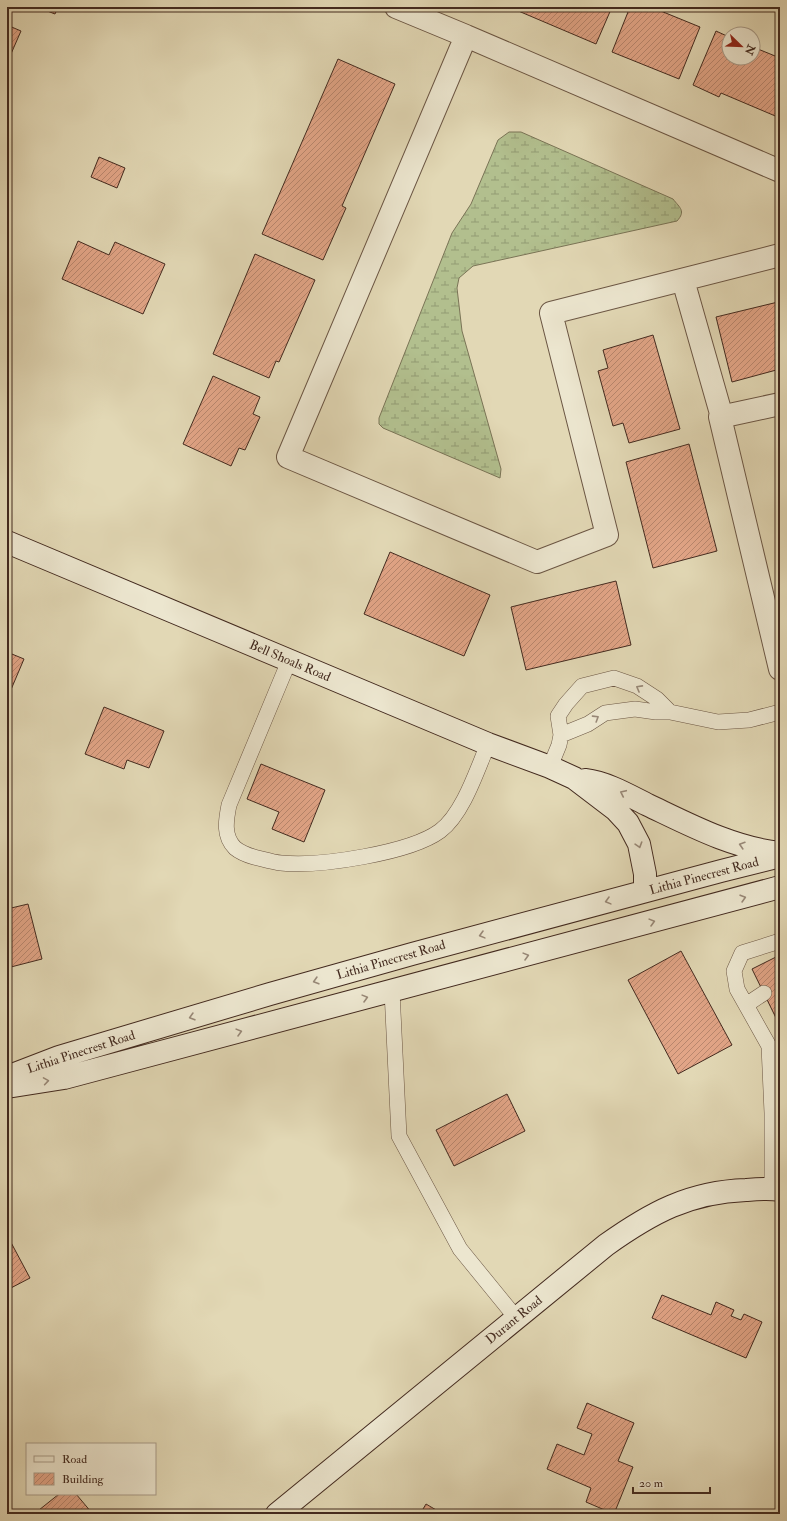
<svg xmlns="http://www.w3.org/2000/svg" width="787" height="1521" viewBox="0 0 787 1521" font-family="'IM FELL Double Pica',serif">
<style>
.wetland{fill:url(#wetland-marsh);stroke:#7a7456}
.building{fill:url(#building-hatch);stroke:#432a1f}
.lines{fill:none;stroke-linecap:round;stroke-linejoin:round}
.lane-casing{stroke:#6b5644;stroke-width:16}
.street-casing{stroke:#6b5644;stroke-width:24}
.secondary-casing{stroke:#432a1f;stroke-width:24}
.lane{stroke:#ece6cf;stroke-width:15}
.street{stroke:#ece6cf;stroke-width:22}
.secondary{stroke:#ece6cf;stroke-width:22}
.oneway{stroke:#988877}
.labels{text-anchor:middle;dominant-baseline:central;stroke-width:3;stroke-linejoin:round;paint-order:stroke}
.street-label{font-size:13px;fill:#432a1f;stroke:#ece6cf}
</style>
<defs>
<pattern id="wetland-marsh" width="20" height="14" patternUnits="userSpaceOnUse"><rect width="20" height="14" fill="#b2bf8e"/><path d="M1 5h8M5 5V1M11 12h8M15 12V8" fill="none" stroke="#929b73"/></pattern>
<pattern id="building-hatch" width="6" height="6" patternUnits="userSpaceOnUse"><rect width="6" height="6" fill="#e2a587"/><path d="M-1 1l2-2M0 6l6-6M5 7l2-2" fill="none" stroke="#b9876e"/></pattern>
</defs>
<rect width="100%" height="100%" fill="#e2d8b5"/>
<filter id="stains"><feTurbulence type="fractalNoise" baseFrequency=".005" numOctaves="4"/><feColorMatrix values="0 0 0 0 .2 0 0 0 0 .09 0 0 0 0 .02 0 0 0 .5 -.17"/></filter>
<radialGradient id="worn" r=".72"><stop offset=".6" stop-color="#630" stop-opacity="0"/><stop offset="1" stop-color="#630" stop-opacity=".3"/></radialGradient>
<path class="wetland" d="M509,132H521L673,199C680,208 686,211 677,221L473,266L459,278L457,288L462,331L501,469L500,478L383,428L379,424V418L452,233L471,204L498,140Z"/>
<path class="building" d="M37,7H58L55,14Z
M509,7H612L596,44Z
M630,7H651L700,27L679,79L612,52Z
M7,25L21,31L7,63Z
M716,31L729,37V58H753V47L780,58V118L721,93L719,97L693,85Z
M338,59L395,84L342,206L346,208L323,260L262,234Z
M99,157L125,168L117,188L91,177Z
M78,241L109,255L115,242L165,264L143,314L62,279Z
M255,254L315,280L279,362L276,361L269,378L213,354Z
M778,302L780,311V369L732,382L716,317Z
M653,335L680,429L629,443L623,423L613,426L598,371L608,368L603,350Z
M213,376L260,397L253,414L260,417L245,450L239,448L231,466L183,444Z
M689,444L717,551L653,568L626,462Z
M390,552L490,595L464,656L364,614Z
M616,581L631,645L526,670L511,607Z
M7,652L24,659L7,699Z
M104,707L164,731L149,768L127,760L124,769L85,754Z
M261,764L325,790L304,842L272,829L279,812L247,799Z
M28,904L42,959L7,968V909Z
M681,951L732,1045L678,1074L628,980Z
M780,955V1018L777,1020L752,969Z
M507,1094L525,1131L454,1166L436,1130Z
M7,1235L30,1278L7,1290Z
M662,1295L711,1315L716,1302L734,1310L731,1316L741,1320L744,1314L762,1322L746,1358L652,1318Z
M587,1403L634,1423L618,1461L633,1467L614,1514L586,1502L591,1488L547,1469L557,1444L584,1455L592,1434L577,1428Z
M59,1494H76L92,1513L34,1514Z
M426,1504L443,1514H420Z"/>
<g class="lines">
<defs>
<path id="lane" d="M289,661L229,805C226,820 223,836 235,848C241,853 247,855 254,857C263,859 272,862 281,863C319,867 410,853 440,831C463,814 477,770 488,744
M561,735L588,724L605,713L635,709L656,712H670L718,722L749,720L780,712
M550,767L559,745L561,735L558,716L566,704L582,686L614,678L637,686L657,699L670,712
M392,991L399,1136L460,1249L517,1319
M746,1005L764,993
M772,1189V1113L769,1046L737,989L734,971L742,953L780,941"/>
<path id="street" d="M396,7L466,36
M780,171L466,36L288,457L537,562L607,535L551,313L780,255
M683,280L722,417
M780,404L720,417L780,669"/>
<path id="secondary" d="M7,542L488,744L550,767L574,778L616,810L628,823L639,844L645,874V891
M585,780C608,783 628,795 648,805C690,825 733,848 780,853
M7,1077L59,1057L270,994L412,954L721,871L780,856
M7,1087L64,1078L780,887
M277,1514L606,1245C651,1213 689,1192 746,1190C758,1189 769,1188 780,1190"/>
</defs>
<use href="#lane" class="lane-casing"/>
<use href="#street" class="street-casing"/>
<use href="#secondary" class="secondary-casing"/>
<use href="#lane" class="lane"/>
<use href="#street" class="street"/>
<use href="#secondary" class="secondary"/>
</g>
<defs><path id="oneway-chevron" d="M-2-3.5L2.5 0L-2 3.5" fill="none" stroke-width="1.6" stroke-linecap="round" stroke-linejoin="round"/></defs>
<g class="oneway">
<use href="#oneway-chevron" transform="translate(639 688) rotate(-151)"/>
<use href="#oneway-chevron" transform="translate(596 718) rotate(-32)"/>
<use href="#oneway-chevron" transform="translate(623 793) rotate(-155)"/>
<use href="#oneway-chevron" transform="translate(639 845) rotate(73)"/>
<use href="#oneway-chevron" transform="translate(742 845) rotate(-163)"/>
<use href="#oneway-chevron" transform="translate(743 898) rotate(-16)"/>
<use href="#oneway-chevron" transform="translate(608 901) rotate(165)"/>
<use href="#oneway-chevron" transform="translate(652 922) rotate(-15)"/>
<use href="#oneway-chevron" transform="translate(482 935) rotate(165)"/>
<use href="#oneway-chevron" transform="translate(526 956) rotate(-15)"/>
<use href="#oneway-chevron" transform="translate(316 981) rotate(164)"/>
<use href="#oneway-chevron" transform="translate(365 998) rotate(-15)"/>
<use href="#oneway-chevron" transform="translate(192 1017) rotate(164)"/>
<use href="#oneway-chevron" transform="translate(239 1032) rotate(-15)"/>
<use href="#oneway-chevron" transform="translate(46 1081) rotate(-9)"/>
</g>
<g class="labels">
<g class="street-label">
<text transform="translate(290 661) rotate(23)">Bell Shoals Road</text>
<text transform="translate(704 876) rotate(-15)">Lithia Pinecrest Road</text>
<text transform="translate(391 960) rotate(-16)">Lithia Pinecrest Road</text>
<text transform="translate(81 1052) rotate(-18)">Lithia Pinecrest Road</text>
<text transform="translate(514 1320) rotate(-39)">Durant Road</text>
</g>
</g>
<rect width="787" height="1521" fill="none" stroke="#e2d8b5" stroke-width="24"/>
<rect x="8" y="8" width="771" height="1505" fill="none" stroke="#432a1f" stroke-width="2"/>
<rect x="12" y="12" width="763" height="1497" fill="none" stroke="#432a1f"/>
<rect x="26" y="1443" width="130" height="52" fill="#ece6cf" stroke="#a89b89"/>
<rect x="34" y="1456" width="20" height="6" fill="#ece6cf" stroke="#a89b89"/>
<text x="62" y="1463" font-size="12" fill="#432a1f">Road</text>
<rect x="34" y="1473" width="20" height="12" fill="url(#building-hatch)" stroke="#a89b89"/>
<text x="62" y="1483" font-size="12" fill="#432a1f">Building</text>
<g transform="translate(741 46) rotate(113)"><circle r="19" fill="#ece6cf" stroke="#a89b89"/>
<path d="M0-3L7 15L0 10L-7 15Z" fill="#8f2418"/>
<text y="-6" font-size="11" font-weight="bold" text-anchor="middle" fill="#432a1f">N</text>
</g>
<path d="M633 1487v6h77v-6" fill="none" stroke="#432a1f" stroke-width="2"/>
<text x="639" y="1487" font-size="12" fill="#432a1f" stroke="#ece6cf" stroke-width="3" paint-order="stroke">20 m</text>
<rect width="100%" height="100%" filter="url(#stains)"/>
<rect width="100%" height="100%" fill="url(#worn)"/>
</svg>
